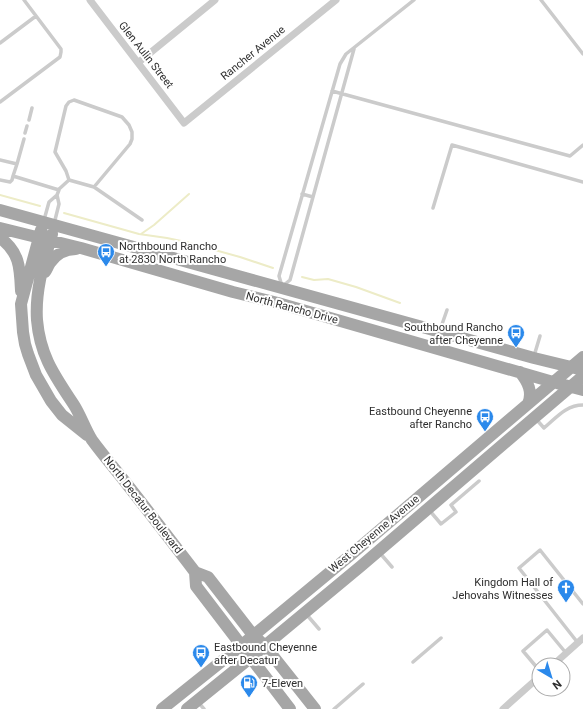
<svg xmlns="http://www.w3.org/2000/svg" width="583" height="709" viewBox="0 0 583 709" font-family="Roboto,sans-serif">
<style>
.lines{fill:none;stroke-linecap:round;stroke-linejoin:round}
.stream{stroke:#edecc7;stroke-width:2}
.lane{stroke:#cbcbcb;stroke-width:3.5}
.street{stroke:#cbcbcb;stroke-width:7}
.primary{stroke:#a6a6a6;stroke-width:12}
.labels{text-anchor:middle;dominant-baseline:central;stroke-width:4;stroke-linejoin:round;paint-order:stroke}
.street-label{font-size:11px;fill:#2e2e2e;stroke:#fff}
.poi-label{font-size:11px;fill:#2e2e2e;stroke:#fff;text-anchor:start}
</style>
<rect width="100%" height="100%" fill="#fff"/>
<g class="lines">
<path class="stream" d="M0,195L40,206
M64,213L139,234L167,238L186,242L240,257L273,268
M141,234L154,225L189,194
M302,277L314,280L328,279L356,287L400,303"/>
<path class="lane" d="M541,0L583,54
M0,43L36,16
M332,91L570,156L583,145
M0,102L60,57L61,52V49L24,0
M29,120L32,108
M25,133L27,126
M0,160L17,164L13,176L59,190L57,195L59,204L54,224
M17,164L24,139
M0,180L10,182L12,180L13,176
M94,187L142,220
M58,190L69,180L66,171L55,152L66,106L69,102L74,100L122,117L129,125L132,132V139L130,144L94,187L69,180
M302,194L313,197
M433,208L452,145L583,182
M44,220L49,202L57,195
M284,285L290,280L354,49
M282,286L279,276L340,64L346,54L414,0
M440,330L447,310
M534,356L540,336
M536,419L544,428C556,418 566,405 583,405
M430,511L441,524L456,512L451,505L479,481
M379,552L392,567
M307,615L319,629
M578,643L519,568L540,550L583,604
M413,662L441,638
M539,670L523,651L547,630L566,653
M198,702L204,709
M334,709L363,684"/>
<path class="street" d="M90,0L184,123L336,0
M139,62L215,0
M553,665L583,638
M503,709L539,677"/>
<path class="primary" d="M0,210L534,358L583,370
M0,228L81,248L233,292L278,303L553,382L583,390
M41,230L21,304L23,332L25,344L28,354L36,375L51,401L62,415L87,435
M52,234C44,262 35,290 37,320C40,356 55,376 74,405C81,416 85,429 92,440C103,455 115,469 126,483C149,512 172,542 195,572L208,577L253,635L265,646L315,709
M0,238C20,252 20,269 21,291
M45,272C47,269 48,266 50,263C56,254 66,249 76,249
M520,372C528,382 533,392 528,404
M195,572L196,586L290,709
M162,709L242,645L353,553L583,357
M187,709L250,658L361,566L583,376"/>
</g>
<defs>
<symbol id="bus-pin" viewBox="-11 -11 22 30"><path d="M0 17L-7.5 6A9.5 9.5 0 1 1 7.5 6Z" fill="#2b89eb" stroke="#fff"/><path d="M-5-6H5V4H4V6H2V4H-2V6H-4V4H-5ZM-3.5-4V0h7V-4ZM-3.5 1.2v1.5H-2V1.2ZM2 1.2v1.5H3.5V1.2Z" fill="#fff"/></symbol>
<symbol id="church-pin" viewBox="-11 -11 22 30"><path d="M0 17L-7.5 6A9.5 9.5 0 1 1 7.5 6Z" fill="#2b89eb" stroke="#fff"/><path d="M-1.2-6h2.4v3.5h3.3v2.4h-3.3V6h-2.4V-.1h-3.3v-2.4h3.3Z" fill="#fff"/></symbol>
<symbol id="fuel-pin" viewBox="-11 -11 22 30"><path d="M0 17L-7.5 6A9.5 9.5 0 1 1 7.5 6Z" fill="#2b89eb" stroke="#fff"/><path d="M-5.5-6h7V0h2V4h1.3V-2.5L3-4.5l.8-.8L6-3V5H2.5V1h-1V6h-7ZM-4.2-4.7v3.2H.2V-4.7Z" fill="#fff"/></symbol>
</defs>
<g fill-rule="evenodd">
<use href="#bus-pin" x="96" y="242" width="20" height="27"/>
<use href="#bus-pin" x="506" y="323" width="20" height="27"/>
<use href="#bus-pin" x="475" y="407" width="20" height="27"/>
<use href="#church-pin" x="556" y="578" width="20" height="27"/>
<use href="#bus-pin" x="191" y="643" width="20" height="27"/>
<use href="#fuel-pin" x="239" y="673" width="20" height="27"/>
</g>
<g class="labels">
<g class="street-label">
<text transform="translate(253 53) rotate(-39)">Rancher Avenue</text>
<text transform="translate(146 55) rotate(52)">Glen Aulin Street</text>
<text transform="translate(292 308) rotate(15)">North Rancho Drive</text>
<text transform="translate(143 505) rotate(52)">North Decatur Boulevard</text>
<text transform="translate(374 534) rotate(-40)">West Cheyenne Avenue</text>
</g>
<g class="poi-label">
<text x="119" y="246">Northbound Rancho<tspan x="119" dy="13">at 2830 North Rancho</tspan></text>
<text x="503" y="327" text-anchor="end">Southbound Rancho<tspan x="503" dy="13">after Cheyenne</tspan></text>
<text x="472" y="411" text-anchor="end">Eastbound Cheyenne<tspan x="472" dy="13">after Rancho</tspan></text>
<text x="553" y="582" text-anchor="end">Kingdom Hall of<tspan x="553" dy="13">Jehovahs Witnesses</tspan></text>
<text x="214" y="647">Eastbound Cheyenne<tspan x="214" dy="13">after Decatur</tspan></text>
<text x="262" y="683">7-Eleven</text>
</g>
</g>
<g transform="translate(551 677) rotate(142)"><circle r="19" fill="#ffffff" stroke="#ababab"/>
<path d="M0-3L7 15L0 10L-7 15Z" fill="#2b89eb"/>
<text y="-6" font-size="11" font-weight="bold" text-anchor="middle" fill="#2e2e2e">N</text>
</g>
</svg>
